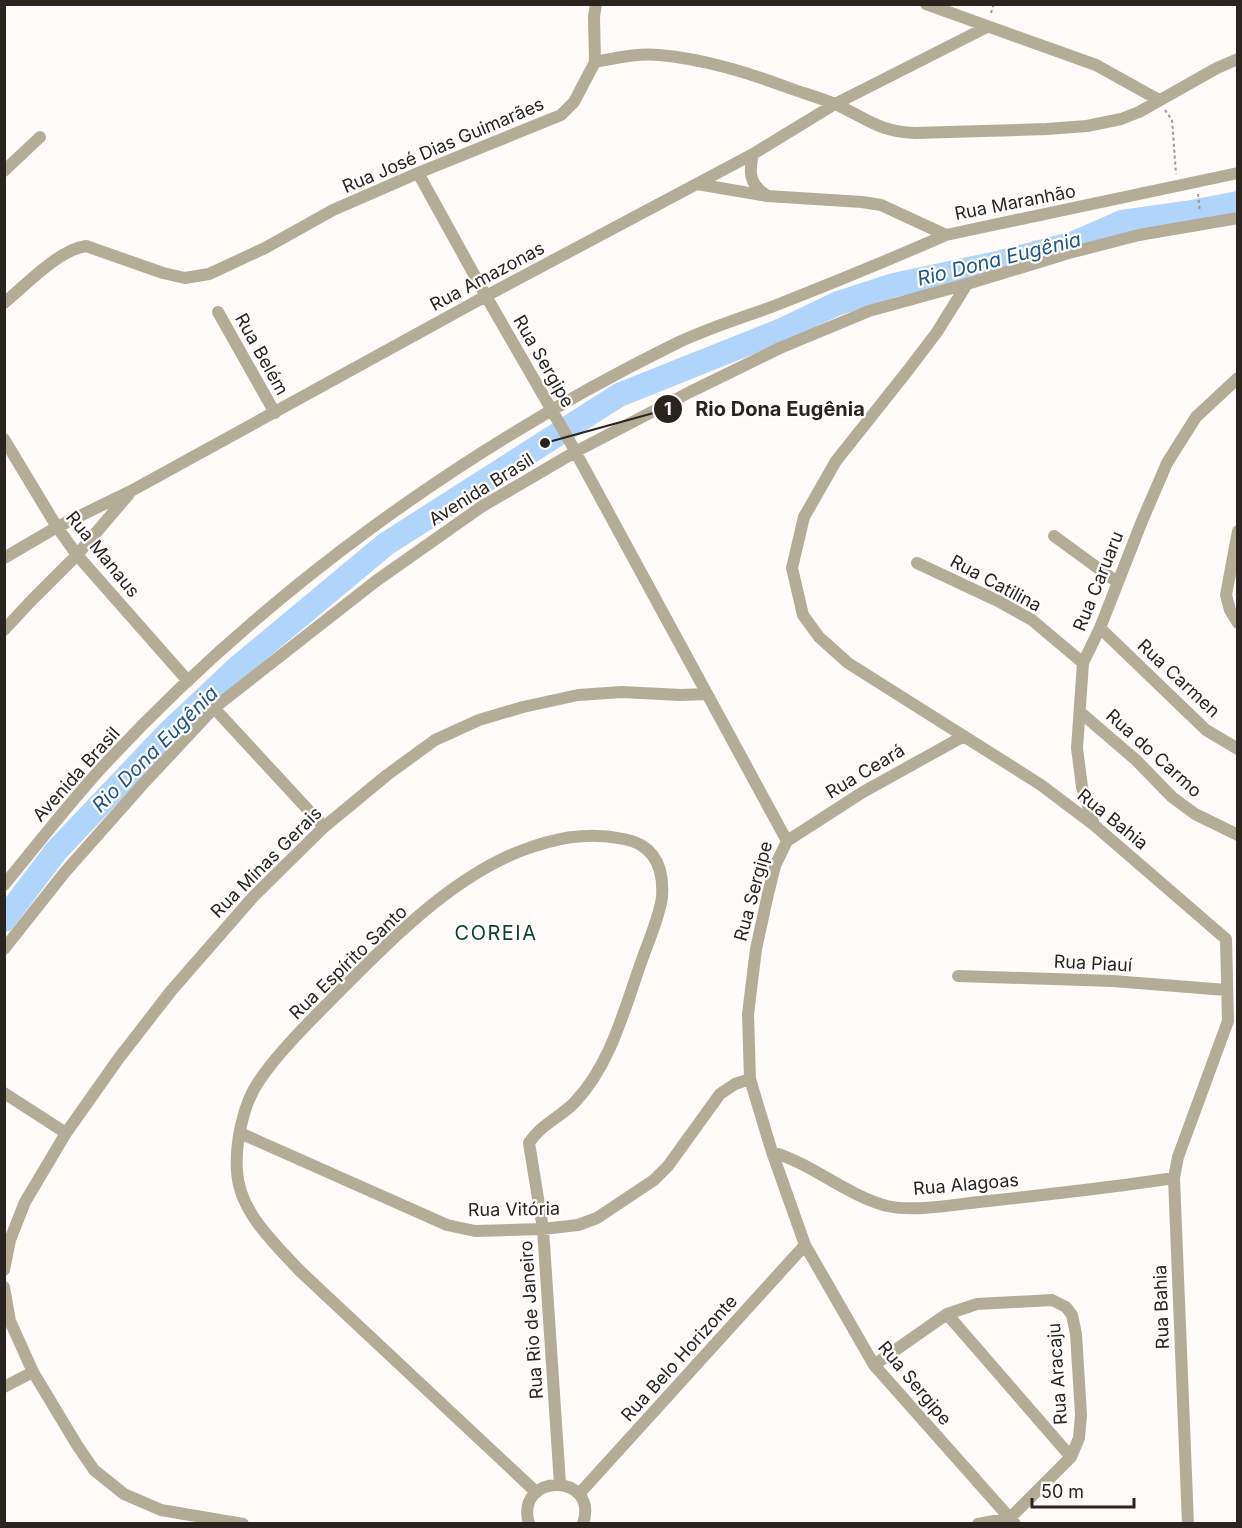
<svg xmlns="http://www.w3.org/2000/svg" width="1242" height="1528" viewBox="0 0 1242 1528" font-family="Inter,sans-serif">
<style>
.lines{fill:none;stroke-linecap:round;stroke-linejoin:round}
.river{stroke:#b0d4fa;stroke-width:24}
.path{stroke:#9c9894;stroke-width:2;stroke-dasharray:3 3;stroke-linecap:butt}
.street{stroke:#b5ac98;stroke-width:12}
.labels{text-anchor:middle;dominant-baseline:central;stroke-width:4.5;stroke-linejoin:round;paint-order:stroke}
.street-label{font-size:18px;fill:#2a241f;stroke:#fff}
.water-label{font-size:20px;font-style:italic;fill:#225585;stroke:#fff}
.neighbourhood-label{font-size:20px;letter-spacing:1.5px;fill:#0e3f2e;stroke:#fff}
.leader{fill:none;stroke:#2a241f;stroke-width:2}
.callout-dot{fill:#2a241f;stroke:#fff;stroke-width:2}
.mark-label{font-size:18px;text-anchor:middle;font-weight:bold;fill:#fff}
.callout-label{font-size:20px;text-anchor:middle;font-weight:bold;fill:#2a241f;stroke:#fff;stroke-width:4.5;stroke-linejoin:round;paint-order:stroke}
</style>
<rect width="100%" height="100%" fill="#fefbf8"/>
<g class="lines">
<path class="river" d="M4,920L56,851L167,734L237,668L386,544L619,395L782,330L836,304L894,285L997,263L1074,243L1122,222L1186,213L1238,203"/>
<path class="path" d="M991,13L994,4
M1165,110L1172,120L1176,174
M1198,194L1200,212
M197,691L205,700"/>
<path class="street" d="M926,4L1096,65L1159,100
M595,62L594,17L596,4
M753,154C749,171 749,184 765,194
M4,171L40,137
M418,173L486,296L569,440L787,841
M697,184L767,196L862,202L881,205L946,235L1238,173
M967,284L937,332L909,369L836,461L804,517L792,568L803,615L819,637L848,663L1041,785L1094,825L1226,939L1228,1021L1178,1157L1174,1178L1188,1524
M4,303C26,285 58,250 86,246L163,273L185,278L209,274L265,248L333,210L418,173L561,115L574,102L595,62C616,58 638,53 659,55C705,59 749,73 792,89C806,94 821,98 835,104C866,118 879,132 915,133L1047,129L1087,126L1121,119L1139,112L1217,68L1238,59
M218,312L275,413
M4,439L57,527L77,555L188,681
M1238,531L1226,595L1230,610L1238,623
M1054,536L1117,582
M4,558L57,527L131,491L486,296L753,154L835,104L987,27
M917,563L998,601L1032,620L1083,663
M1100,628L1206,730L1238,749
M4,630L31,601L77,555L129,494
M214,708L324,827
M1080,712L1136,760L1172,797L1195,814L1238,835
M1094,825L1082,787L1077,748L1083,663L1100,628L1142,521L1167,463L1196,417L1238,378
M787,841L775,866L768,894L756,949L748,1014L750,1079L772,1152L805,1245L874,1365L1015,1524
M787,841L863,792L964,736
M4,885C37,845 70,802 105,764C266,591 464,448 675,344C708,328 745,317 779,304C835,282 891,259 946,235
M4,949L65,872L143,784L214,708L376,581L481,507L575,452L690,392L780,348L869,311L967,284L1069,253L1139,235L1238,218
M958,976L1113,981L1226,990
M4,1093L66,1133
M240,1133L447,1225L475,1231L543,1229L578,1225L597,1218L654,1180L668,1166L720,1094L735,1084L750,1079
M772,1152C813,1164 846,1195 887,1206C913,1212 952,1205 979,1202C1044,1195 1109,1188 1174,1178
M4,1270L10,1240L25,1202L66,1133L119,1058L171,991L253,897L324,827L387,775L435,740L479,720L523,707L578,695L622,692L681,695L707,694
M4,1287L10,1321L33,1372L77,1445L94,1470L124,1494L161,1510L243,1524
M947,1314L1071,1457
M874,1365L947,1314L977,1304L1052,1300L1066,1307L1072,1315L1076,1334L1081,1415L1079,1438L1071,1457L1010,1518L978,1524
M4,1387L33,1372
M536,1492L299,1270C273,1242 239,1211 237,1171C235,1144 243,1104 259,1081C277,1054 308,1023 331,1000C384,946 448,880 518,852C554,838 586,831 624,839C655,845 664,868 662,897C660,915 649,940 643,957C625,1006 612,1063 575,1102C561,1117 540,1125 529,1143L543,1229L560,1484
M579,1494L805,1245
M529,1524C514,1472 600,1472 583,1524"/>
</g>
<g class="labels">
<g class="street-label">
<text transform="translate(443 145) rotate(-23)">Rua José Dias Guimarães</text>
<text transform="translate(1015 202) rotate(-11)">Rua Maranhão</text>
<text transform="translate(487 276) rotate(-28)">Rua Amazonas</text>
<text transform="translate(262 354) rotate(61)">Rua Belém</text>
<text transform="translate(544 361) rotate(60)">Rua Sergipe</text>
<text transform="translate(481 489) rotate(-32)">Avenida Brasil</text>
<text transform="translate(103 554) rotate(51)">Rua Manaus</text>
<text transform="translate(1098 581) rotate(-68)">Rua Caruaru</text>
<text transform="translate(996 583) rotate(28)">Rua Catilina</text>
<text transform="translate(1179 678) rotate(43)">Rua Carmen</text>
<text transform="translate(1154 753) rotate(42)">Rua do Carmo</text>
<text transform="translate(865 771) rotate(-31)">Rua Ceará</text>
<text transform="translate(76 774) rotate(-48)">Avenida Brasil</text>
<text transform="translate(1113 819) rotate(39)">Rua Bahia</text>
<text transform="translate(266 862) rotate(-45)">Rua Minas Gerais</text>
<text transform="translate(753 891) rotate(-75)">Rua Sergipe</text>
<text transform="translate(348 962) rotate(-44)">Rua Espírito Santo</text>
<text transform="translate(1093 963) rotate(3)">Rua Piauí</text>
<text transform="translate(966 1184) rotate(-5)">Rua Alagoas</text>
<text transform="translate(514 1209) rotate(-1)">Rua Vitória</text>
<text transform="translate(1161 1307) rotate(-92)">Rua Bahia</text>
<text transform="translate(531 1320) rotate(-94)">Rua Rio de Janeiro</text>
<text transform="translate(679 1358) rotate(-48)">Rua Belo Horizonte</text>
<text transform="translate(1057 1374) rotate(-94)">Rua Aracaju</text>
<text transform="translate(915 1383) rotate(50)">Rua Sergipe</text>
</g>
<g class="water-label">
<text transform="translate(999 259) rotate(-14)">Rio Dona Eugênia</text>
<text transform="translate(155 749) rotate(-45)">Rio Dona Eugênia</text>
</g>
<g class="neighbourhood-label">
<text x="496" y="933">COREIA</text>
</g>
</g>
<path class="leader" d="M545 443L668 409"/>
<g class="callout-dot">
<circle cx="545" cy="443" r="6"/>
<circle cx="668" cy="409" r="15"/>
</g>
<g class="mark-label">
<text x="668" y="415">1</text>
</g>
<g class="callout-label">
<text x="780" y="416">Rio Dona Eugênia</text>
</g>
<rect width="1242" height="1528" fill="none" stroke="#2a241f" stroke-width="12"/>
<path d="M1032 1498v9h102v-9" fill="none" stroke="#2a241f" stroke-width="3"/>
<text x="1041" y="1498" font-size="18" fill="#2a241f" stroke="#ffffff" stroke-width="4.5" paint-order="stroke">50 m</text>
</svg>
